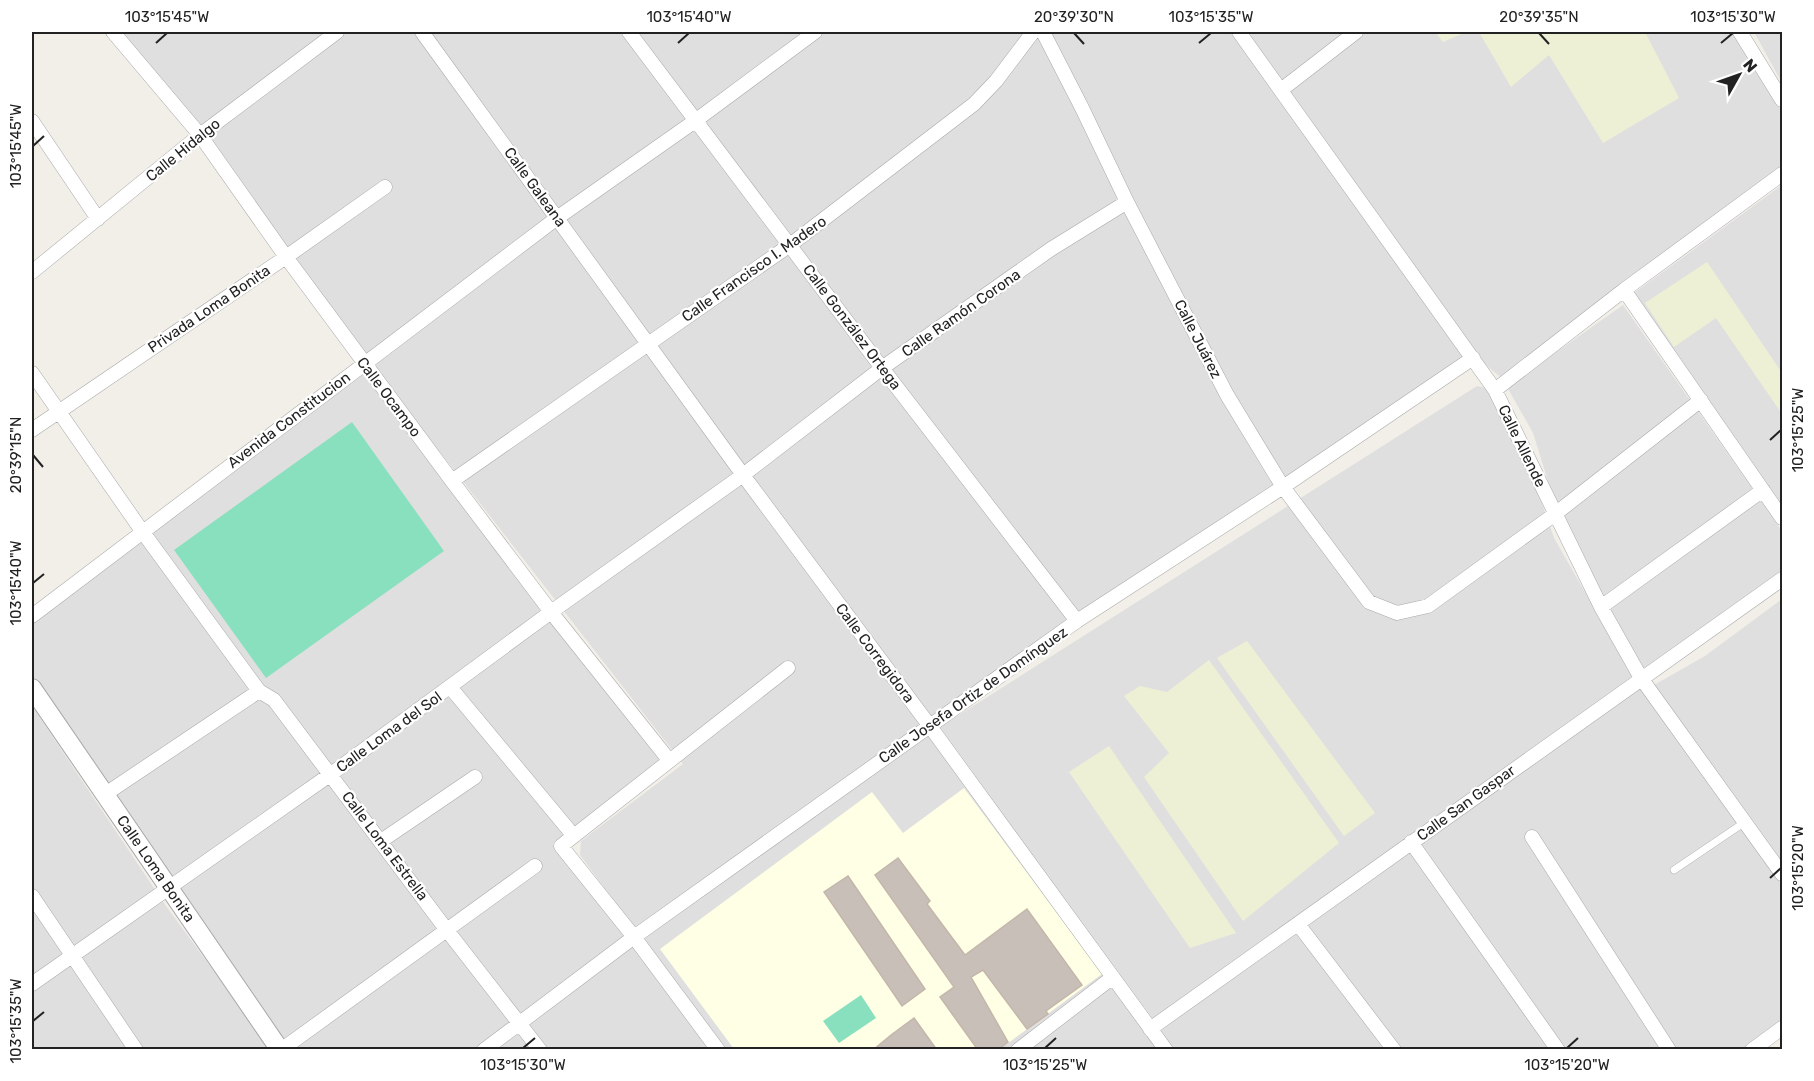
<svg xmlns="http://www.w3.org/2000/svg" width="1814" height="1081" viewBox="0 0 1814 1081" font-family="Rubik,sans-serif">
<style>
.residential{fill:#e0dfdf}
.education{fill:#ffffe5}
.farmland{fill:#eef0d5}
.pitch{fill:#88e0be}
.building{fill:#c7bfb8;stroke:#c4b6ab;stroke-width:1.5}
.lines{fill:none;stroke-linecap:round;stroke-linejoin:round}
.service-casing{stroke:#a9a9a9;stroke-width:8}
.minor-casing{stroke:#a9a9a9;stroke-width:15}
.tertiary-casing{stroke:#a9a9a9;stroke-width:20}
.service{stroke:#fff;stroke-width:7}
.minor{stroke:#fff;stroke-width:14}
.tertiary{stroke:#fff;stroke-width:18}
.ticks{fill:none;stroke:#222;stroke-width:2}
.labels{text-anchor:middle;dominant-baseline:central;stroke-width:4.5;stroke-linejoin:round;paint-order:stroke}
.street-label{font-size:15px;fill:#222;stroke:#fff}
.neatline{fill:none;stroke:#222;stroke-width:2}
.ticks-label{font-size:15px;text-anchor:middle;fill:#222}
</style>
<rect width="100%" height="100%" fill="#f2efe9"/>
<path class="residential" d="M113,32H1733L1782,111V169L1503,379L1481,361L1080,615L635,929L580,855L581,841L683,764Z
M1754,32H1782V83Z
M1782,185V510L1630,296Z
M1623,305L1782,531V583L1646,673L1563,529L1533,433L1507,387Z
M363,370L664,764L562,849L634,941L929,731L1160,1049H288L32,680V623Z
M1477,386L1495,390L1519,437L1554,538L1640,688L1654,685L1705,656L1782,599V1029L1753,1050L1175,1049L940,727Z
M32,706L166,906L271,1049H32Z"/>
<path class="education" d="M964,788L1102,974L1000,1049H734L660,949L872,792L903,833Z"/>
<path class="farmland" d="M1435,32H1466L1443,42Z
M1479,32H1645L1679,98L1603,143L1549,55L1511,87Z
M1707,262L1782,373V414L1716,318L1674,347L1645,303Z
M1247,641L1375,813L1344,836L1217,658Z
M1209,660L1339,843L1243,921L1144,777L1169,753L1124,696L1140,686L1167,692Z
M1109,746L1236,933L1190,948L1069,772Z"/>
<path class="pitch" d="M352,422L444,551L266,678L174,550Z
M861,995L876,1018L839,1043L823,1021Z"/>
<path class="building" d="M898,858L930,901L927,904L965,955L1027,909L1082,985L1046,1011L1048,1014L1027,1029L983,970L971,977L1008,1042L998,1050H978L940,997L954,987L875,875Z
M848,876L925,989L902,1006L824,892Z
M914,1018L937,1050H873L891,1035Z"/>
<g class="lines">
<defs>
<path id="service" d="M1674,870L1745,822"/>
<path id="minor" d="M113,32L200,135L286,257L452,481L551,612L669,760
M422,32L743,475L929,725L1166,1050
M629,32L882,368L1077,621
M1043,32L1082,108L1127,202L1227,395L1283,487L1369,602L1397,613L1428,606L1555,514L1701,400
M1239,32L1495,390L1601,607L1641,678L1782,874
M1740,32L1782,100
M1281,90L1356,32
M32,121L98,219
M32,272L200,135L337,32
M1624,290L1782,518
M32,373L142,531L259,691L274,700L446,929L540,1050
M1495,390L1624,290L1782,174
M32,430L286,257L385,187
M452,481L790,245L974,104L996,81L1033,32
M1601,607L1763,490
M32,616L557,218L695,121L815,32
M450,687L573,835
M104,795L259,691
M1532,837L1669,1050
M381,841L475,777
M1411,842L1558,1050
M32,896L136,1050
M1298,924L1394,1050
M32,984L331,774L551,612L743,475L882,368L1051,249L1127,202
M1150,1029L1782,579
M281,1050L535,866
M484,1050L634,937L1077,621L1283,487L1473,358
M718,1050L634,937L561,846L788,668
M1018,1050L1113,977
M1752,1050L1782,1028"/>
<g id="tertiary">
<path id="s1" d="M32,688L280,1050"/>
</g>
</defs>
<use href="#service" class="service-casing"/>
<use href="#minor" class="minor-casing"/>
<use href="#tertiary" class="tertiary-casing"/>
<use href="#service" class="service"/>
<use href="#minor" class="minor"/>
<use href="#tertiary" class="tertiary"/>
</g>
<path class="ticks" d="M1074,33L1084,44M1539,33L1549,44M156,43L167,33M678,43L689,33M1199,43L1211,33M1721,43L1733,33M33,146L44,136M1770,440L1781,430M33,455L43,467M33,583L44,574M1770,878L1781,868M33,1021L44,1012M523,1048L535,1038M1045,1048L1056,1038M1567,1048L1578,1038"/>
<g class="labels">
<g class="street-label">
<text transform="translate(183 150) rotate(-39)">Calle Hidalgo</text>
<text transform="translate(535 187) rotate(54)">Calle Galeana</text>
<text transform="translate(754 269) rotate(-35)">Calle Francisco I. Madero</text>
<text transform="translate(209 309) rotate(-34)">Privada Loma Bonita</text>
<text transform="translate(961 313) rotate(-35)">Calle Ramón Corona</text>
<text transform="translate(852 327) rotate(53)">Calle González Ortega</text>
<text transform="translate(1198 339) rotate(63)">Calle Juárez</text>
<text transform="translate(389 397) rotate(53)">Calle Ocampo</text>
<text transform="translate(289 420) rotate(-37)">Avenida Constitucion</text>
<text transform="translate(1522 446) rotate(64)">Calle Allende</text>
<text transform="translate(875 653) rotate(53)">Calle Corregidora</text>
<text transform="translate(973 695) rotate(-35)">Calle Josefa Ortiz de Domínguez</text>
<text transform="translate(389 732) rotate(-36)">Calle Loma del Sol</text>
<text transform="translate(1466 803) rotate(-36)">Calle San Gaspar</text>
<text transform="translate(385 846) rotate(53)">Calle Loma Estrella</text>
<text stroke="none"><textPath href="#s1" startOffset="219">Calle Loma Bonita</textPath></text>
</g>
</g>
<rect width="1814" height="1081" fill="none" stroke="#ffffff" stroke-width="66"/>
<g transform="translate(1739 75) rotate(50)" stroke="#ffffff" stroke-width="4.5" paint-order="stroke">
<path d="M0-4.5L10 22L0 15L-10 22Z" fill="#222222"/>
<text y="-9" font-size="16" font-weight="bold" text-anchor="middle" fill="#222222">N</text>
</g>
<rect x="33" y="33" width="1748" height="1015" class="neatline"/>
<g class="ticks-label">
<text x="167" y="22">103°15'45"W</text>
<text x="689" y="22">103°15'40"W</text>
<text x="1074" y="22">20°39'30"N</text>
<text x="1211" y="22">103°15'35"W</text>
<text x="1539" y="22">20°39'35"N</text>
<text x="1733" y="22">103°15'30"W</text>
<text transform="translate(16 146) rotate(-90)" y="5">103°15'45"W</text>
<text transform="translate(1798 430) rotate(-90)" y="5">103°15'25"W</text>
<text transform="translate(16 455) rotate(-90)" y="5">20°39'15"N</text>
<text transform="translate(16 583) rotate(-90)" y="5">103°15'40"W</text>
<text transform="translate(1798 868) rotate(-90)" y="5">103°15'20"W</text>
<text transform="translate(16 1021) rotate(-90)" y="5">103°15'35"W</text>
<text x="523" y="1070">103°15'30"W</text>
<text x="1045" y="1070">103°15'25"W</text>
<text x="1567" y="1070">103°15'20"W</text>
</g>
</svg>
